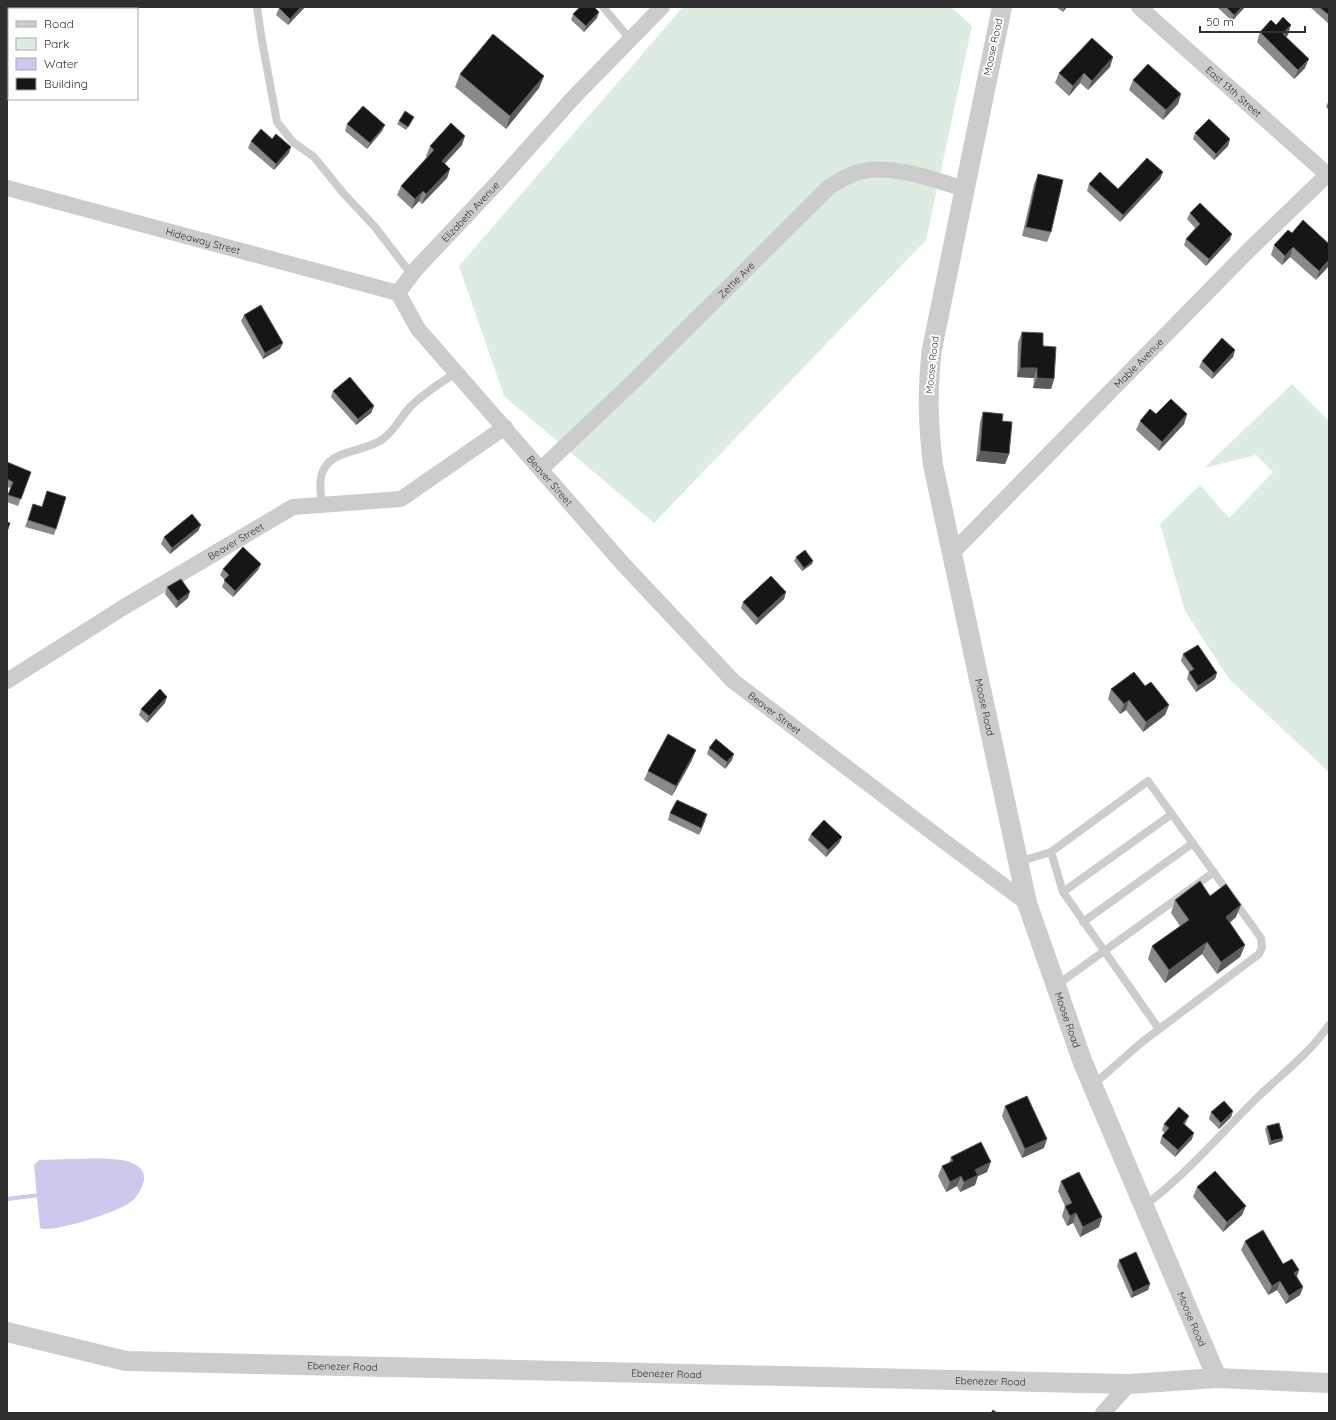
<svg xmlns="http://www.w3.org/2000/svg" width="1336" height="1420" viewBox="0 0 1336 1420" font-family="Quicksand,sans-serif">
<style>
.green{fill:#dcece0}
.water{fill:#cec8ec}
.lines{fill:none;stroke-linecap:round;stroke-linejoin:round}
.stream{stroke:#cec8ec;stroke-width:4}
.service{stroke:#ccc;stroke-width:8}
.minor{stroke:#ccc;stroke-width:16}
.tertiary{stroke:#ccc;stroke-width:20}
.wall{fill:#8a8a8a}
.shaded-wall{fill:#5c5c5c}
.building{fill:#161616;stroke:#5c5c5c}
.labels{text-anchor:middle;dominant-baseline:central;stroke-width:4;stroke-linejoin:round;paint-order:stroke}
.street-label{font-size:10px;fill:#2f2f2f;stroke:#fff}
</style>
<rect width="100%" height="100%" fill="#fff"/>
<path class="green" d="M683,7H951L972,26L926,240L654,523L504,396L459,266Z
M1292,384L1329,421V772L1229,679L1185,611L1160,524L1200,485L1229,518L1273,472L1256,455L1204,468Z"/>
<path class="water" d="M72,1159C89,1159 122,1156 136,1165C142,1168 145,1174 144,1180C142,1188 138,1196 132,1201C122,1211 51,1234 40,1228L34,1165L39,1160Z"/>
<g class="lines">
<path class="stream" d="M7,1199L40,1195"/>
<path class="service" d="M257,7L262,41L277,122L293,142L314,157L344,194L375,227L411,274
M603,7L630,39
M322,505C321,494 318,479 324,469C334,449 366,452 383,439C394,431 401,417 410,407C424,393 440,383 457,372
M1051,852L1063,892L1159,1029
M1018,862L1051,852L1148,781L1261,938L1262,947L1259,954L1142,1042L1093,1085
M1063,892L1172,814
M1083,922L1193,843
M1057,985L1214,872
M1144,1206C1187,1174 1221,1133 1259,1096C1283,1073 1310,1053 1329,1025"/>
<g class="minor">
<path id="s1" d="M1139,7L1329,176"/>
<path id="s2" d="M7,188L398,293"/>
<path id="s3" d="M398,293L418,329L623,564L733,681L941,839L1027,903"/>
<path id="s4" d="M398,293L416,269L499,181L573,98L662,7"/>
<path id="s5" d="M541,469L635,380L829,187C836,183 845,177 853,174C885,161 933,179 964,189"/>
<path id="s6" d="M951,554L1249,250L1329,173"/>
<path id="s7" d="M7,681L124,607L293,507L401,499L505,427"/>
<path d="M1103,1413L1129,1384"/>
</g>
<g class="tertiary">
<path id="s8" d="M1002,7L932,349C927,391 928,423 933,465L1027,903L1083,1063L1217,1378"/>
<path id="s9" d="M7,1332L126,1361L1129,1384L1217,1378L1329,1383"/>
</g>
</g>
<path class="wall" d="M305,7L288,25L276,15L279,8Z
M1056,7H1067L1063,12Z
M1217,7H1245L1232,21Z
M1310,7H1329V24Z
M573,14L597,18L584,32L571,20Z
M1260,32L1288,35L1286,37L1305,68L1294,79L1257,42Z
M1113,57L1110,67L1088,90L1080,83L1069,96L1055,83L1059,73Z
M460,74L544,76L539,88L506,129L455,87Z
M1133,80L1181,94L1178,104L1163,120L1129,90Z
M1329,100V110L1326,107Z
M414,117L412,121L406,130L397,124L399,121Z
M347,124L382,131L367,149L345,131Z
M1195,133L1230,139L1228,146L1214,160L1193,139Z
M251,141L289,153L274,170L248,148Z
M462,145L445,164L450,169L447,178L422,204L419,201L412,209L397,195L401,186L427,157L426,156L430,146Z
M1163,172L1160,179L1120,222L1087,191L1089,184L1118,189Z
M1038,174L1051,232L1047,242L1022,236L1034,184Z
M1190,213L1230,240L1206,266L1184,245L1186,239L1195,228L1187,219Z
M1292,233L1329,244L1316,280L1290,257L1282,265L1271,255L1274,245Z
M244,315L280,349L263,359L241,321Z
M1022,332L1043,346L1054,379L1051,389L1033,388L1034,378L1017,377L1018,342Z
M1235,350L1233,357L1212,379L1199,367L1202,361Z
M333,391L374,406L371,413L356,425L331,397Z
M983,412L1002,421L1009,454L1005,464L976,461L980,422Z
M1156,414H1187L1184,424L1159,451L1136,430L1140,421Z
M7,462L31,472L18,506L7,502V499L11,488L7,487Z
M47,491L56,529L54,535L25,527L33,504L42,506Z
M201,525L198,531L170,554L161,544L164,537Z
M796,557L812,564L802,571L794,561Z
M261,564L258,570L233,597L222,587L225,580L220,575L223,569Z
M167,587L188,598L176,608L165,594Z
M786,592L784,599L756,625L741,608L743,602Z
M1183,654L1217,673L1215,679L1196,692L1187,679L1189,672L1181,661Z
M1145,686L1169,705L1165,715L1143,732L1126,710L1120,714L1108,699L1111,689Z
M165,703L147,723L139,715L141,709Z
M709,748L732,760L725,769L707,754Z
M692,760L672,796L644,780L648,771Z
M670,813L705,821L699,835L668,820Z
M811,834L842,837L839,843L826,857L808,840Z
M1210,896L1236,917L1230,923L1245,945L1240,957L1217,974L1202,954L1165,983L1148,959L1152,946L1180,926L1171,913L1175,900Z
M1005,1106L1044,1148L1022,1158L1002,1116Z
M1233,1111L1231,1117L1219,1129L1209,1119L1211,1112Z
M1186,1122L1185,1124L1192,1139L1175,1157L1160,1143L1162,1136L1165,1133L1162,1130L1164,1124Z
M1267,1126L1283,1138L1282,1141L1269,1145L1265,1129Z
M951,1157L987,1172L978,1176L975,1185L960,1192L957,1186L946,1192L938,1176L942,1166L949,1163Z
M1061,1181L1102,1217L1099,1227L1080,1237L1073,1223L1067,1226L1062,1216L1065,1206L1058,1191Z
M1197,1187L1242,1215L1223,1232L1193,1197Z
M1245,1241L1283,1264L1299,1270L1297,1276L1303,1287L1300,1295L1286,1304L1277,1290L1268,1295L1241,1250Z
M1119,1260L1150,1284L1148,1290L1131,1298L1117,1266Z"/>
<path class="shaded-wall" d="M301,7H305L288,25L290,19Z
M1065,7H1067L1063,12Z
M1242,7H1245L1232,21L1234,15Z
M599,12L597,18L584,32L586,26Z
M1291,25L1288,35L1279,44L1283,34Z
M1113,57L1110,67L1088,90L1092,81Z
M1309,59L1305,68L1294,79L1298,70Z
M1084,73L1080,83L1069,96L1073,86Z
M544,76L539,88L506,129L510,116Z
M1181,94L1178,104L1163,120L1166,110Z
M385,125L382,131L367,149L370,143Z
M465,136L462,145L438,170L442,161Z
M1230,139L1228,146L1214,160L1216,154Z
M291,147L289,153L274,170L276,164Z
M450,169L447,178L422,204L426,194Z
M1163,172L1160,179L1120,222L1123,215Z
M423,191L419,201L412,209L415,199Z
M1232,234L1230,240L1206,266L1209,259Z
M1293,247L1290,257L1282,265L1285,256Z
M1329,260V266L1316,280L1319,271Z
M283,343L280,349L263,359L265,353Z
M1235,350L1233,357L1212,379L1214,373Z
M1020,368H1037L1034,378L1017,377Z
M1037,378L1054,379L1051,389L1033,388Z
M374,406L371,413L356,425L358,419Z
M1187,414L1184,424L1159,451L1162,442Z
M980,451L1009,454L1005,464L976,461Z
M201,525L198,531L170,554L172,548Z
M813,561L812,564L802,571L804,568Z
M261,564L258,570L233,597L235,591Z
M190,592L188,598L176,608L178,601Z
M786,592L784,599L756,625L758,618Z
M1217,673L1215,679L1196,692L1198,686Z
M167,697L165,703L147,723L149,716Z
M1129,700L1126,710L1120,714L1124,704Z
M1169,705L1165,715L1143,732L1146,722Z
M696,750L692,760L672,796L676,786Z
M734,754L732,760L725,769L727,762Z
M707,814L705,821L699,835L701,828Z
M842,837L839,843L826,857L828,850Z
M1241,905L1236,917L1221,929L1226,917Z
M1207,942L1202,954L1165,983L1169,970Z
M1245,945L1240,957L1217,974L1221,962Z
M1233,1111L1231,1117L1219,1129L1221,1123Z
M1189,1116L1186,1122L1180,1129L1183,1123Z
M1194,1133L1192,1139L1175,1157L1178,1150Z
M1283,1138L1282,1141L1269,1145L1271,1141Z
M1047,1139L1044,1148L1022,1158L1025,1149Z
M991,1162L987,1172L978,1176L975,1185L960,1192L964,1182L975,1170Z
M961,1176L957,1186L946,1192L950,1182Z
M1246,1206L1242,1215L1223,1232L1227,1222Z
M1076,1213L1073,1223L1067,1226L1070,1216Z
M1102,1217L1099,1227L1080,1237L1083,1227Z
M1299,1270L1296,1279L1294,1273Z
M1280,1281L1277,1290L1268,1295L1272,1286Z
M1150,1284L1148,1290L1131,1298L1133,1292Z
M1303,1287L1300,1295L1286,1304L1289,1296Z"/>
<path class="building" d="M280,7H301L290,19L279,8Z
M580,7H594L599,12L586,26L573,14Z
M1226,7H1242L1234,15Z
M1319,7H1329V15Z
M1283,17L1291,25L1283,34L1309,59L1298,70L1260,32L1271,20L1276,25Z
M493,34L544,76L510,116L460,74Z
M1092,38L1113,57L1092,81L1084,73L1073,86L1059,73Z
M1148,64L1181,94L1166,110L1133,80Z
M363,106L385,125L370,143L347,124Z
M405,111L414,117L408,127L399,121Z
M1209,119L1230,139L1216,154L1195,133Z
M451,123L465,136L442,161L450,169L426,194L423,191L415,199L401,186L434,150L430,146Z
M261,129L272,139L276,134L291,147L276,164L251,141Z
M1147,158L1163,172L1123,215L1089,184L1100,172L1118,189Z
M1038,174L1063,180L1051,232L1026,227Z
M1200,203L1232,234L1209,259L1186,239L1200,224L1190,213Z
M1303,220L1329,244V260L1319,271L1293,247L1285,256L1274,245L1288,230L1292,233Z
M261,305L283,343L265,353L244,315Z
M1022,332L1043,333V346L1056,347L1054,379L1037,378V368H1020Z
M1222,338L1235,350L1214,373L1202,361Z
M350,377L374,406L358,419L333,391Z
M1171,399L1187,414L1162,442L1140,421L1150,409L1156,414Z
M983,412L1003,414L1002,421L1012,422L1009,454L980,451Z
M7,462L31,472L21,499L8,495L13,482L7,479Z
M47,491L66,497L56,529L28,520L33,504L42,507Z
M192,514L201,525L172,548L164,537Z
M7,522L10,523L7,532Z
M243,547L261,564L235,591L224,580L229,575L223,569Z
M805,550L813,561L804,568L796,557Z
M771,576L786,592L758,618L743,602Z
M181,579L190,592L178,601L167,587Z
M1198,645L1217,673L1198,686L1189,672L1194,669L1183,654Z
M1134,672L1145,686L1151,682L1169,705L1146,722L1129,700L1124,704L1111,689Z
M160,689L167,697L149,716L141,709Z
M668,734L696,750L676,786L648,771Z
M716,739L734,754L727,762L709,748Z
M677,800L707,814L701,828L670,813Z
M824,820L842,837L828,850L811,834Z
M1200,881L1210,896L1226,884L1241,905L1226,917L1245,945L1221,962L1207,942L1169,970L1152,946L1189,920L1175,900Z
M1027,1096L1047,1139L1025,1149L1005,1106Z
M1224,1101L1233,1111L1221,1123L1211,1112Z
M1179,1107L1189,1116L1183,1123L1194,1133L1178,1150L1162,1136L1169,1128L1164,1124Z
M1279,1123L1283,1138L1271,1141L1267,1126Z
M981,1142L991,1162L975,1170L978,1175L964,1182L961,1176L950,1182L942,1166L953,1161L951,1157Z
M1215,1171L1246,1206L1227,1222L1197,1187Z
M1079,1172L1102,1217L1083,1227L1076,1213L1070,1216L1065,1206L1072,1203L1061,1181Z
M1263,1230L1283,1264L1292,1259L1299,1270L1294,1273L1303,1287L1289,1296L1280,1281L1272,1286L1245,1241Z
M1136,1252L1150,1284L1133,1292L1119,1260Z
M993,1410L997,1413H991Z"/>
<g class="labels">
<g class="street-label">
<text transform="translate(993 47) rotate(-78)">Moose Road</text>
<text stroke="none"><textPath href="#s1" startOffset="127">East 13th Street</textPath></text>
<text stroke="none"><textPath href="#s4" startOffset="109">Elizabeth Avenue</textPath></text>
<text stroke="none"><textPath href="#s2" startOffset="203">Hideaway Street</textPath></text>
<text stroke="none"><textPath href="#s5" startOffset="272">Zettie Ave</textPath></text>
<text stroke="none"><textPath href="#s6" startOffset="268">Mable Avenue</textPath></text>
<text transform="translate(932 365) rotate(-84)">Moose Road</text>
<text stroke="none"><textPath href="#s3" startOffset="242">Beaver Street</textPath></text>
<text stroke="none"><textPath href="#s7" startOffset="268">Beaver Street</textPath></text>
<text stroke="none"><textPath href="#s8" startOffset="713">Moose Road</textPath></text>
<text stroke="none"><textPath href="#s3" startOffset="566">Beaver Street</textPath></text>
<text stroke="none"><textPath href="#s8" startOffset="1037">Moose Road</textPath></text>
<text stroke="none"><textPath href="#s8" startOffset="1361">Moose Road</textPath></text>
<text stroke="none"><textPath href="#s9" startOffset="339">Ebenezer Road</textPath></text>
<text stroke="none"><textPath href="#s9" startOffset="663">Ebenezer Road</textPath></text>
<text stroke="none"><textPath href="#s9" startOffset="987">Ebenezer Road</textPath></text>
</g>
</g>
<rect width="1336" height="1420" fill="none" stroke="#2f2f2f" stroke-width="16"/>
<rect x="8" y="8" width="130" height="92" fill="#ffffff" stroke="#acacac"/>
<rect x="16" y="21" width="20" height="6" fill="#cccccc" stroke="#acacac"/>
<text x="44" y="28" font-size="12" fill="#2f2f2f">Road</text>
<rect x="16" y="38" width="20" height="12" fill="#dcece0" stroke="#acacac"/>
<text x="44" y="48" font-size="12" fill="#2f2f2f">Park</text>
<rect x="16" y="58" width="20" height="12" fill="#cec8ec" stroke="#acacac"/>
<text x="44" y="68" font-size="12" fill="#2f2f2f">Water</text>
<rect x="16" y="78" width="20" height="12" fill="#161616" stroke="#acacac"/>
<text x="44" y="88" font-size="12" fill="#2f2f2f">Building</text>
<path d="M1200 26v6h105v-6" fill="none" stroke="#2f2f2f" stroke-width="2"/>
<text x="1206" y="26" font-size="12" fill="#2f2f2f" stroke="#ffffff" stroke-width="3" paint-order="stroke">50 m</text>
</svg>
